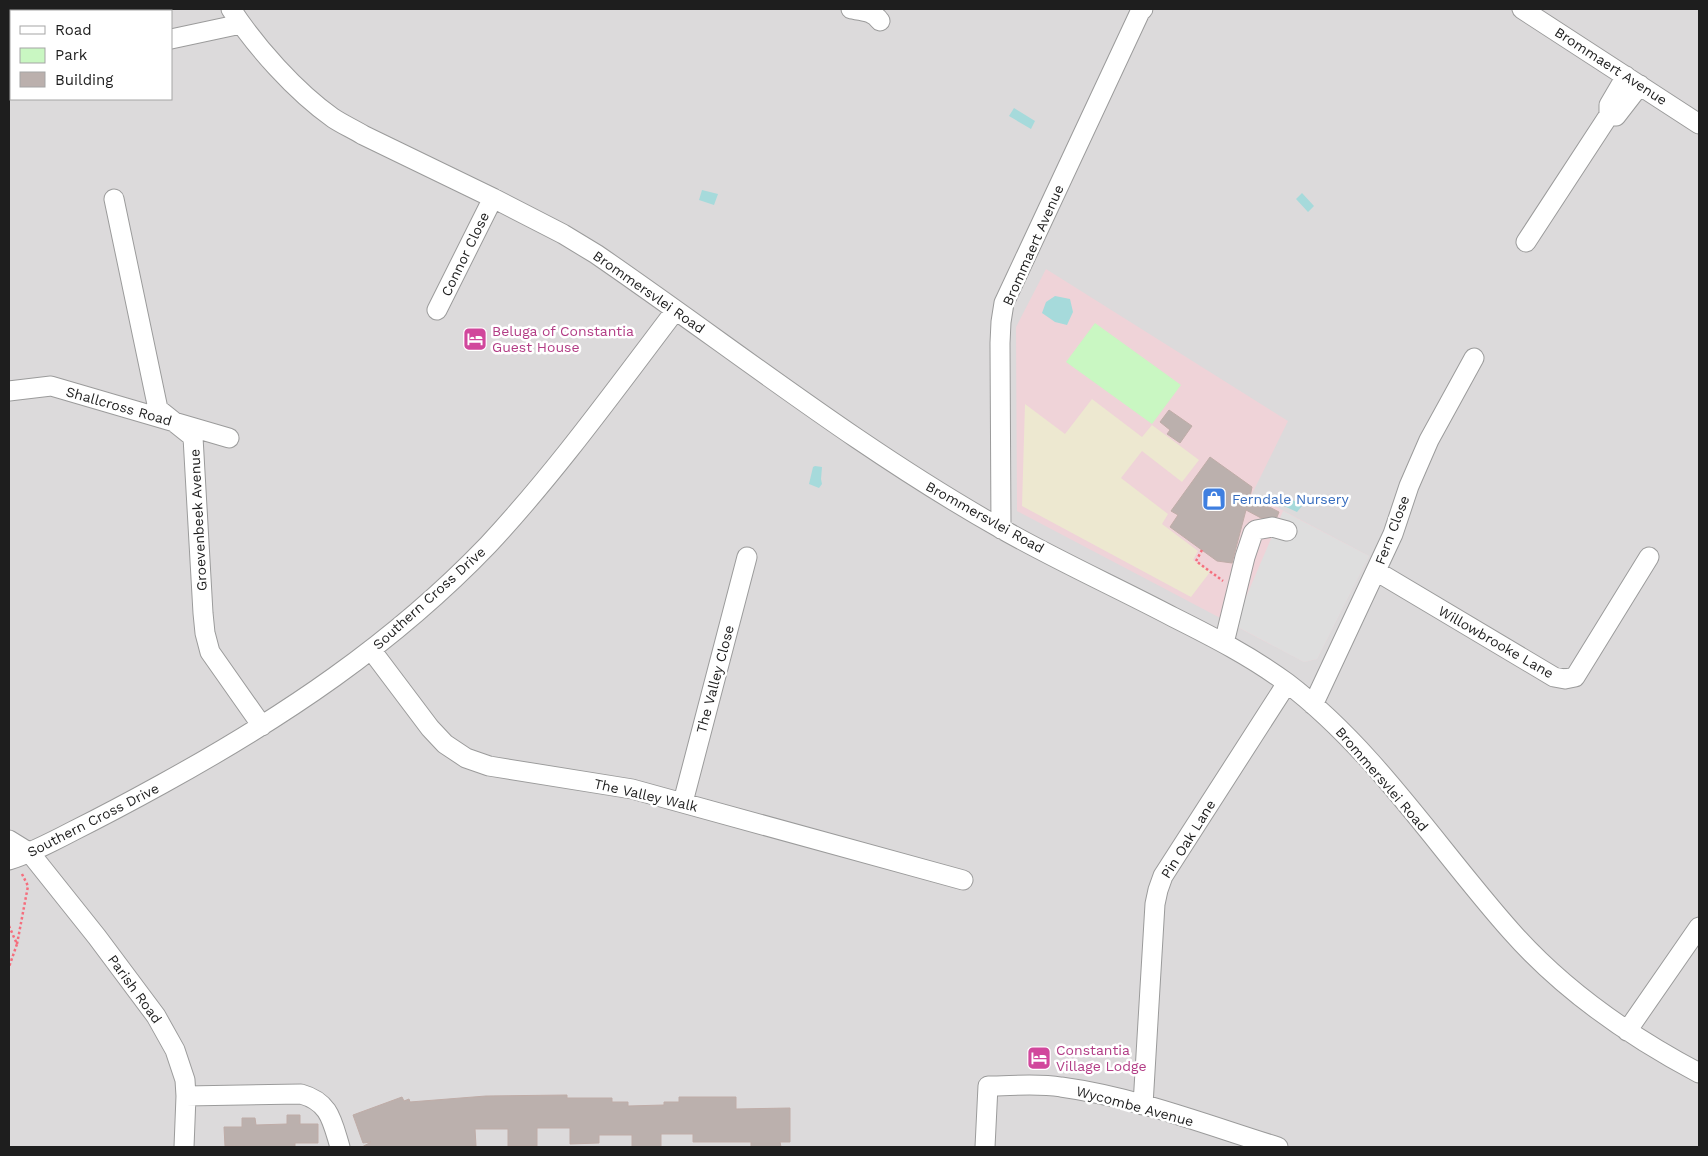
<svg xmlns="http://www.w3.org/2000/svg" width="1708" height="1156" font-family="'Work Sans',sans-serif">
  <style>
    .residential { fill: #dcdadb; fill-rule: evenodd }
    .commercial { fill: #efd3d8 }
    .farmland { fill: #ede8d0 }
    .park { fill: #c9f7c2 }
    .parking { fill: #dedede }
    .water { fill: #a6dadb }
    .building { fill: #bbb0ad; stroke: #bfaca7 }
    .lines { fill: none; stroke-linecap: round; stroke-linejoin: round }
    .minor-casing { stroke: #9b9b9b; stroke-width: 21 }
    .path { stroke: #f56e7d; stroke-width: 2.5; stroke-dasharray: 2.5 2.5; stroke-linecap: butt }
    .minor { stroke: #fff; stroke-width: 19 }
    .labels { text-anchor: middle; stroke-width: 5; stroke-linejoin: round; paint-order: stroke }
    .street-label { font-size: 14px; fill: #1e1e1e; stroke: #fff }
    .hotel-label { font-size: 14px; fill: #b23c85; stroke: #fff; text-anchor: start }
    .shop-label { font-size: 14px; fill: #366cbe; stroke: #fff; text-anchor: start }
  </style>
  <rect width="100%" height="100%" fill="#eee9e4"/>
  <!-- residential -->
  <path class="residential" d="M9,9H1699V1147H9ZM11,11H171V99H11Z"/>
  <!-- commercial -->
  <path class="commercial" d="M1046,269L1288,421L1252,494L1369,556L1317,659L1304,662L1017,511L1016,327Z"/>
  <!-- farmland -->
  <path class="farmland" d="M1092,399L1142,437L1152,425L1199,460L1182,482L1142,451L1121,478L1168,514L1162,524L1198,551L1193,560L1210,572L1191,597L1022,506L1025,404L1065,434Z"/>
  <!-- park -->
  <path class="park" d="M1095,323L1181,385L1152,424L1066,362Z"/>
  <!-- parking -->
  <path class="parking" d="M1283,511L1369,556L1317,659L1304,662L1234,625Z"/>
  <!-- water -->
  <path class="water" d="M1014,108L1035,121L1031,129L1009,116Z
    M702,190L718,194L714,205L699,200Z
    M1302,193L1314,206L1308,212L1296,199Z
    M1055,296L1070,299L1073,312L1067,325L1055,322L1042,313L1046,302Z
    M815,466L822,467L821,479L822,484L819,488L809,484L813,467Z
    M1288,497L1302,506L1297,512L1284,506Z"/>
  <!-- building -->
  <path class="building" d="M1169,410L1192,426L1180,443L1167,434L1170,430L1160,422Z
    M1210,457L1252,487L1250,497L1279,512L1277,517L1261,518L1246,510L1232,563L1217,561L1170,527L1178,515L1171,511Z
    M567,1095V1098H612V1102H628V1106L664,1105V1102H679V1097H736V1109L790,1108V1142H780L781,1147H751V1142H693V1134H661V1147H632V1135H599V1143L570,1144V1128H537V1146H508V1129H475L476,1146L454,1147H362L371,1142L363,1143L353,1115L402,1097L404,1101L409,1099L410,1102L486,1096Z
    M287,1115H300V1124H318V1143H295V1147L225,1146L224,1127H242V1118H255L256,1125L287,1124Z"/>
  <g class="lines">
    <!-- minor casing -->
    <g class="minor-casing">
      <path id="minor" d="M37,9V11
        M231,9C256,47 295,91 333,118C342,124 353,129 363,135L493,198L563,234L596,254C730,346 858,448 1000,528C1056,560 1116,587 1173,617C1213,637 1252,657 1287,683C1376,751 1438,849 1511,931C1564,991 1629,1036 1699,1073
        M851,9C863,11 873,11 880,21
        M1522,9L1699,124
        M171,39L241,24
        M9,73H11
        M1609,115L1616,116L1640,85
        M114,199L158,409L193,437L203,613L205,633L210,652L262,726
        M1526,242L1609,115V105L1626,76
        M437,310L493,198
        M9,391L51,386L229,438
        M1001,529L1000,343L1001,322L1004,303L1140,12L1143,9
        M1376,571L1554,677L1565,679L1575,677L1649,557
        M1224,643L1245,557L1253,533L1256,530L1272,527L1287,531
        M372,651L430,728L445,744L466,758L489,766L632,789L963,880
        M1313,705L1393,534L1409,486L1429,440L1474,358
        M683,802L747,557
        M9,840L30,853L97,937L156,1016L175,1050L185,1080L186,1096L184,1147
        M9,860C31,853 52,842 73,831C103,816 133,800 162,784C282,718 393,644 488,545C556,472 615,390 675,311
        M1627,1031L1699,927
        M186,1096L301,1094C330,1102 332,1121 340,1147
        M1143,1105L1155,904L1158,890L1163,876L1287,683
        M985,1147L988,1086C1012,1086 1037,1083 1061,1087C1135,1097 1207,1125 1278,1147"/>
    </g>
    <!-- path -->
    <path class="path" d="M1202,550L1196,561L1223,581
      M9,926L17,944L9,967
      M17,944L28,886L21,872"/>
    <!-- minor -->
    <use href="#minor" class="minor"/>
  </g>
  <!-- icons -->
  <defs>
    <g id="hotel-square" transform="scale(1.25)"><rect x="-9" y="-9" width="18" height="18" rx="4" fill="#d1479c" stroke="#fff"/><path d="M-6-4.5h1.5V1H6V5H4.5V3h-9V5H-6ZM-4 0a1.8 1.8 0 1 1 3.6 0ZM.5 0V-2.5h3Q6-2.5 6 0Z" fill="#fff"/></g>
    <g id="shop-square" transform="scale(1.25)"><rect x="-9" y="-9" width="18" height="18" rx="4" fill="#3f7fe0" stroke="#fff"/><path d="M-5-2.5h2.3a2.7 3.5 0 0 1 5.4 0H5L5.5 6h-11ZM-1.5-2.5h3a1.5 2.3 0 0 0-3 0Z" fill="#fff"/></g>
  </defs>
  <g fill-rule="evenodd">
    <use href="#hotel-square" x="475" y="339"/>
    <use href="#shop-square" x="1214" y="499"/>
    <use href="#hotel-square" x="1039" y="1058"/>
  </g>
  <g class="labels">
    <!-- street labels -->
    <g class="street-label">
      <text transform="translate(1611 66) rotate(33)" y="5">Brommaert Avenue</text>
      <text transform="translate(1033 245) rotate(-66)" y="5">Brommaert Avenue</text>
      <text transform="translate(465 254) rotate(-64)" y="5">Connor Close</text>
      <text transform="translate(649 292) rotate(35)" y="5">Brommersvlei Road</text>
      <text transform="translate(119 406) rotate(16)" y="5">Shallcross Road</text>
      <text transform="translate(985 517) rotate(29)" y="5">Brommersvlei Road</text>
      <text transform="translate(198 520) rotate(-93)" y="5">Groevenbeek Avenue</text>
      <text transform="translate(1392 530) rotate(-69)" y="5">Fern Close</text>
      <text transform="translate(429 598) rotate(-42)" y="5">Southern Cross Drive</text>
      <text transform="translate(1496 642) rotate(30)" y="5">Willowbrooke Lane</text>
      <text transform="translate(715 679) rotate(-75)" y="5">The Valley Close</text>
      <text transform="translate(1382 779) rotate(49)" y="5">Brommersvlei Road</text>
      <text transform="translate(646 795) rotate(13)" y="5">The Valley Walk</text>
      <text transform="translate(93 820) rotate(-27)" y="5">Southern Cross Drive</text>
      <text transform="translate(1188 839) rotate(-58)" y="5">Pin Oak Lane</text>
      <text transform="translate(135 989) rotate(54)" y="5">Parish Road</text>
      <text transform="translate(1135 1106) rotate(15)" y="5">Wycombe Avenue</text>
    </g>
    <!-- hotel labels -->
    <g class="hotel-label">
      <text x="492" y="336">Beluga of Constantia<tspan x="492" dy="16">Guest House</tspan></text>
      <text x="1056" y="1055">Constantia<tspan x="1056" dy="16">Village Lodge</tspan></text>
    </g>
    <!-- shop labels -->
    <g class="shop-label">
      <text x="1232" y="504">Ferndale Nursery</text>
    </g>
  </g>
  <!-- border -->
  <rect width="1708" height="1156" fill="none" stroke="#1e1e1e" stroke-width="20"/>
  <!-- legend -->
  <rect x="10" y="10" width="162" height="90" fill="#ffffff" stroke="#a5a5a5"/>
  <rect x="20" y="26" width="25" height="8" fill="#ffffff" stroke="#a5a5a5"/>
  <text x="55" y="35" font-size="15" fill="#1e1e1e">Road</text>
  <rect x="20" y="48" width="25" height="15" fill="#c9f7c2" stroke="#a5a5a5"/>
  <text x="55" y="60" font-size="15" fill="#1e1e1e">Park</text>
  <rect x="20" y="72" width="25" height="15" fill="#bbb0ad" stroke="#a5a5a5"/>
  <text x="55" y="85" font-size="15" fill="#1e1e1e">Building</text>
</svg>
